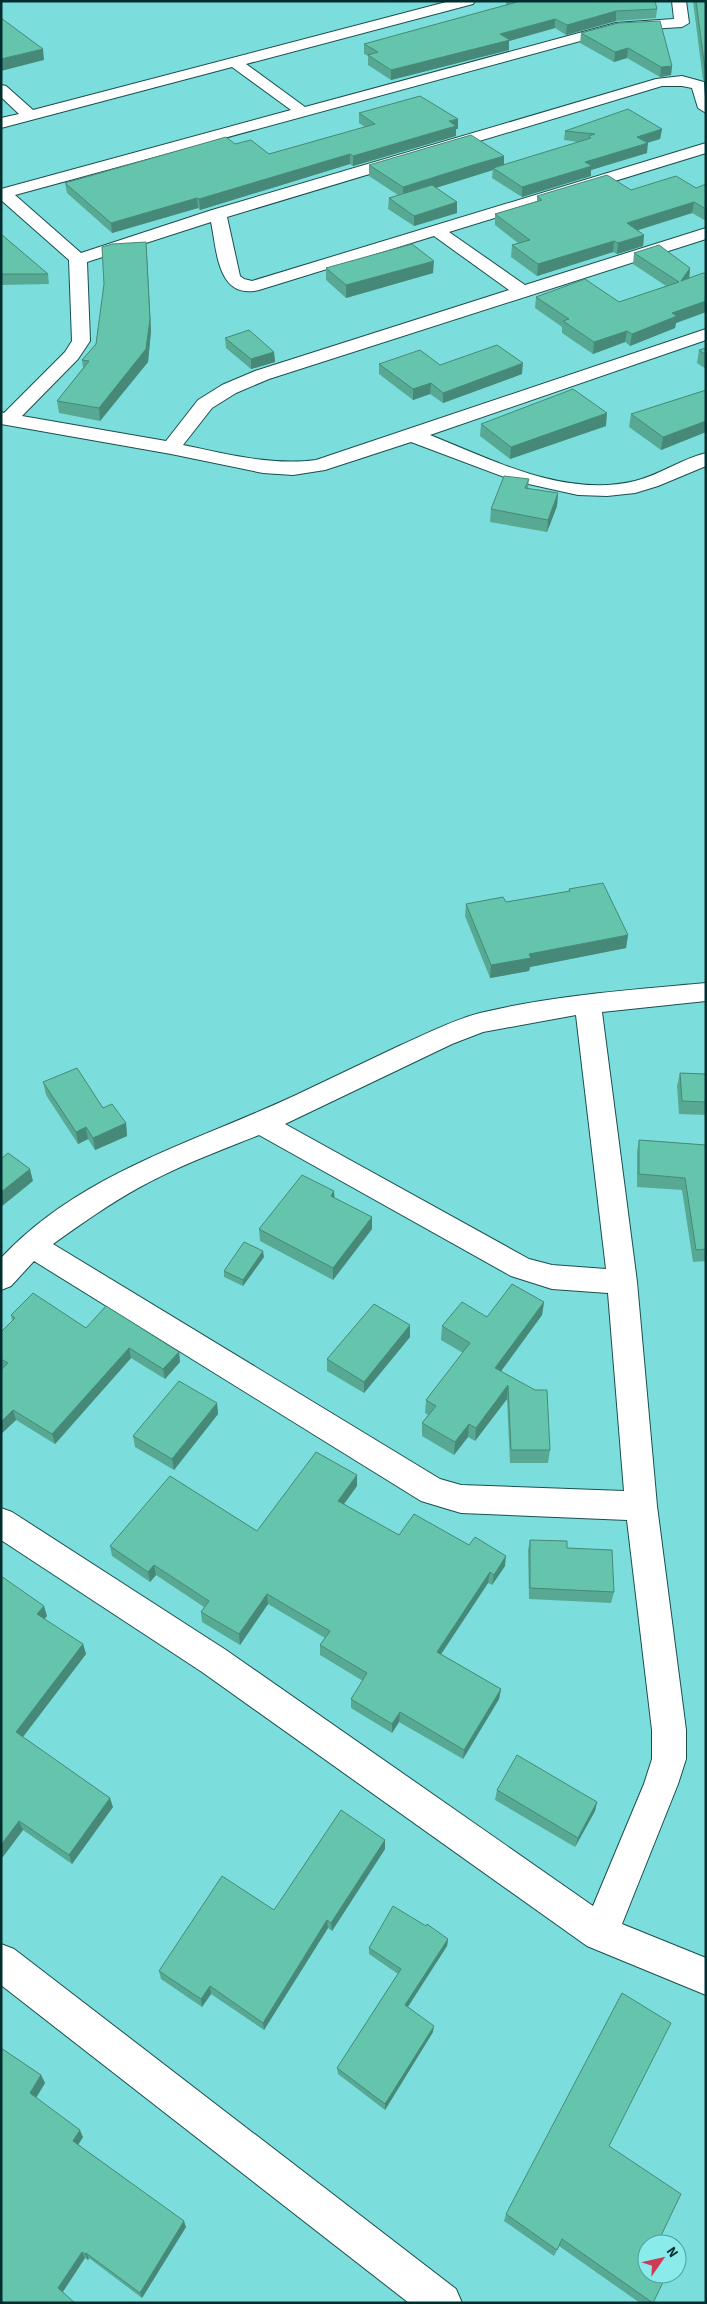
<svg xmlns="http://www.w3.org/2000/svg" width="707" height="2304" font-family="'Source Sans 3',sans-serif">
  <style>
    .lines { fill: none; stroke-linecap: round; stroke-linejoin: round }
    .minor-casing { stroke: #1a4f4f; stroke-width: 2 }
    .minor { fill: #fff; fill-rule: evenodd }
    .wall { fill: #57a994 }
    .shaded-wall { fill: #478978 }
    .building { fill: #65c4ac; stroke: #478978 }
  </style>
  <rect width="100%" height="100%" fill="#7cdedc"/>
  <g class="lines">
    <!-- minor casing -->
    <g class="minor-casing">
      <path id="minor" d="M450,1H475L473,4L246,64L305,107L616,23L674,19L672,1H686L689,23L682,27L617,31L15,195L81,253L212,210L656,79L682,76L704,82L706,113L698,108L692,88L682,86H662L227,217L240,276L244,279L252,281L706,143V153L449,232L525,285L706,228V239L269,379L236,393L212,408L183,445C228,454 271,466 316,460L706,329V340L430,435C493,460 565,498 635,481C660,475 681,459 706,453V466L658,486L635,493L607,496L578,495L515,481L411,442L325,470L293,475L263,473L171,454L1,424V412L4,413L65,352L72,341L69,260L1,200V189L291,110L232,67L1,128V118L19,114L1,97V85L6,86L33,110ZM211,222C217,250 217,300 259,290L434,236L509,290L255,371L222,385L198,400L166,441L22,416L78,359L90,341L87,262Z
        M706,983V1001L602,1012L637,1282L657,1506L686,1730V1759L678,1784L622,1924L706,1958V1995L587,1946L202,1672L1,1540V1508L12,1512L226,1650L593,1906L644,1784L652,1759V1730L627,1520L461,1513L421,1501L34,1261L11,1286L1,1290V1258C80,1173 195,1142 296,1095C331,1078 366,1062 401,1045C426,1034 453,1020 480,1013C554,995 630,990 706,983ZM576,1015L606,1269L552,1265L529,1259L285,1124L452,1044L483,1032ZM259,1135L511,1276L552,1289L608,1293L624,1491L461,1485L440,1479L53,1244C81,1224 109,1204 140,1187C178,1166 219,1151 259,1135Z
        M1,1944L14,1949L456,2289L462,2303H409L1,1985Z"/>
    </g>
    <!-- minor -->
    <use href="#minor" class="minor"/>
  </g>
  <!-- wall -->
  <path class="wall" d="M506,1H655L657,9L656,18L616,21L566,35L555,28L509,41V50L391,80L368,65V56L364,54V44L506,5Z
    M693,1H706V82L703,80Z
    M618,23L672,66L671,75L660,77L627,58L614,62L580,43L581,33Z
    M359,113L458,119V129H456V136L353,166L350,164L200,210L198,208L112,233L67,193L65,183L235,144L269,154L365,127L359,123Z
    M662,129L660,139L647,143V153L591,170V176L522,197L492,178L493,170L436,188L457,202V213L414,226L388,209L389,198L398,195L369,176V165L504,156V165L578,142L564,140L565,131Z
    M706,184V221L692,213L637,230L644,235L643,246L617,254L613,252L537,276L511,257L512,245L518,243L495,225V214L537,201V196L631,190L696,188Z
    M1,234L48,274L49,284L1,285Z
    M634,253L690,268L689,278L706,274V312L676,323L675,328L630,346L625,342L593,354L562,333V327L535,308L536,297L619,302L666,286L633,264Z
    M147,254L151,331L148,362L100,421L59,413L57,401L83,368L82,360L96,344Z
    M326,268L433,273L346,298L326,280Z
    M225,338L274,352L275,362L251,369L226,348Z
    M706,348V369L697,363L699,350Z
    M379,364L440,365L522,374L443,403L430,394L413,400L379,374Z
    M706,390V432L661,450L629,427L631,414Z
    M481,424L606,426L510,459L480,436Z
    M529,479L528,489L558,493L557,506L547,532L490,522L491,509Z
    M569,889L628,935L626,948L530,967L529,971L490,978L465,916L466,904L506,902L569,891Z
    M680,1073L706,1074V1115L679,1114L677,1086Z
    M43,1082L103,1108L126,1123L127,1136L95,1150L88,1139L78,1144L46,1095Z
    M639,1140L706,1145V1261L693,1262L682,1190L637,1187V1152Z
    M334,1191V1198L372,1217V1229L333,1280L260,1241L259,1229Z
    M264,1257L243,1286L224,1277V1271Z
    M544,1302L542,1315L501,1371L550,1450L548,1463H510L507,1399L475,1441L468,1437L454,1455L422,1436V1423L428,1415L425,1413L426,1400L463,1353L441,1340L442,1326L487,1317Z
    M11,1315L86,1328L179,1352L180,1362L165,1379L131,1358L55,1444L16,1420L1,1434V1370L3,1368L1,1367V1332L12,1321Z
    M410,1337L364,1393L327,1371V1359Z
    M217,1403L218,1414L174,1470L135,1447L133,1436Z
    M357,1475V1486L344,1504L399,1535L505,1566L492,1585L488,1583L441,1654L501,1689L499,1699L463,1759L399,1722L392,1733L351,1708V1699L363,1681L320,1655V1645L325,1638L268,1604L240,1645L202,1622L201,1612L204,1607L156,1575L150,1582L112,1556L110,1546L257,1531Z
    M530,1540L567,1548L614,1592L611,1603L529,1599L528,1550Z
    M1,1576L47,1616L44,1619L83,1644L86,1654L23,1737L113,1807L72,1864L23,1830L2,1858H1Z
    M497,1790L597,1802L595,1811L575,1847L495,1800Z
    M385,1840V1849L332,1931L328,1928L264,2030L211,1994L202,2007L161,1979L159,1971L274,1910Z
    M426,1926L448,1939L447,1946L408,2007L433,2032L385,2110L338,2074L337,2068L398,1974L369,1954V1948Z
    M1,2048L41,2075L45,2083L36,2098L83,2137L78,2145L186,2227L142,2298L89,2258L88,2260L85,2258L63,2292L1,2303Z
    M609,2146L647,2244L653,2303H640L559,2246L554,2256L504,2221L506,2214Z"/>
  <!-- shaded-wall -->
  <path class="shaded-wall" d="M616,11V21L566,35L567,25Z
    M555,19V28L509,41V50L391,80V70L500,34Z
    M628,48L627,58L614,62L615,52Z
    M43,49L44,60L1,71V59Z
    M672,66L671,75L660,77L661,67Z
    M458,119V129H456V136L353,166V156Z
    M662,129L660,139L636,146L637,137Z
    M648,143L647,153L591,170V176L522,197V187L585,162Z
    M350,154V164L200,210L199,199Z
    M504,156V167L493,168V170L403,198V187L473,165Z
    M197,198L198,208L112,233L111,223Z
    M457,202V213L414,226V216Z
    M694,202L692,213L626,234L627,223Z
    M644,235L643,246L617,254L618,243Z
    M614,241L613,252L537,276L538,264Z
    M146,242L151,331L148,362L100,421L99,408Z
    M434,261L433,273L346,298V285Z
    M690,268L689,280L681,281Z
    M706,301V312L676,323L675,328L630,346L632,334L672,313Z
    M627,331L625,342L593,354L594,342Z
    M274,352L275,362L251,369V359Z
    M523,363L522,374L443,403V393Z
    M431,383L430,394L413,400V389Z
    M607,413L606,426L510,459L511,447Z
    M706,421V432L661,450L663,437Z
    M558,493L557,506L547,532L548,520Z
    M628,935L626,948L530,967L529,971L490,978L491,965L529,954Z
    M126,1123L127,1136L95,1150L93,1138Z
    M86,1127L88,1139L78,1144L76,1132Z
    M30,1169L33,1181L1,1207V1192Z
    M334,1191L335,1203L331,1196Z
    M372,1217V1229L333,1280V1268Z
    M263,1251L264,1257L243,1286V1280Z
    M544,1302L542,1315L494,1381L495,1368Z
    M410,1325V1337L364,1393V1382Z
    M129,1348L131,1358L55,1444L52,1434Z
    M179,1352L180,1362L165,1379L163,1369Z
    M508,1385L507,1399L475,1441L476,1428Z
    M217,1403L218,1414L174,1470L172,1459Z
    M13,1410L16,1420L1,1434V1422Z
    M469,1424L468,1437L454,1455L455,1442Z
    M357,1475V1486L338,1512V1501Z
    M506,1556L505,1566L492,1585L494,1575Z
    M154,1565L156,1575L150,1582L148,1572Z
    M490,1572L488,1583L436,1662L437,1652Z
    M267,1594L268,1604L240,1645L239,1634Z
    M44,1606L47,1616L40,1625L37,1614Z
    M83,1644L86,1654L19,1742L16,1732Z
    M501,1689L499,1699L463,1759L464,1750Z
    M400,1712L399,1722L392,1733V1724Z
    M110,1798L113,1807L72,1864L69,1855Z
    M597,1802L595,1811L575,1847L578,1838Z
    M19,1821L23,1830L2,1858L1,1845Z
    M385,1840V1849L332,1931L331,1923Z
    M327,1920L328,1928L264,2030L263,2023Z
    M448,1939L447,1946L405,2011V2005Z
    M210,1986L211,1994L202,2007L201,1999Z
    M434,2026L433,2032L385,2110V2104Z
    M41,2075L45,2083L34,2101L30,2093Z
    M80,2130L83,2137L76,2148L73,2141Z
    M184,2221L186,2227L142,2298L140,2293Z
    M82,2252L85,2258L62,2293L58,2288Z
    M86,2253L89,2258L88,2260L85,2254Z"/>
  <!-- building -->
  <path class="building" d="M516,1H655L657,9L616,11L567,25L555,19L500,34L510,40L391,70L368,55L378,52L364,44L517,2Z
    M696,1H706V70L705,69Z
    M1,18L43,49L1,59Z
    M660,21L672,66L661,67L628,48L615,52L581,33L618,23Z
    M420,96L458,119L449,121L456,126L353,156L350,154L199,199L197,198L111,223L65,183L226,137L235,144L251,140L269,154L375,124L359,113Z
    M628,109L662,129L637,137L648,143L585,162L592,166L522,187L493,168L591,138L589,136L595,134L565,131Z
    M471,135L504,156L473,165L403,187L369,165Z
    M607,175L631,190L676,176L696,188L706,184V209L694,202L627,223L644,235L618,243L614,241L538,264L512,245L530,240L495,214L542,200L537,196Z
    M432,185L457,202L414,216L389,198Z
    M1,234L48,274H1Z
    M146,242L150,319L146,349L99,408L57,401L89,361L82,360L96,344L104,284L102,247L112,244Z
    M412,244L434,261L346,285L326,268Z
    M659,245L690,268L681,281L703,273L706,274V301L672,313L677,316L632,334L627,331L594,342L563,321L569,319L536,297L585,279L619,302L679,282L634,253Z
    M249,330L274,352L251,359L225,338Z
    M497,345L523,363L443,393L431,383L413,389L379,364L420,350L440,365Z
    M706,348V355L699,350Z
    M573,389L607,413L511,447L481,424Z
    M706,390V421L663,437L631,414Z
    M504,476L529,479L525,488L558,493L548,520L491,509Z
    M603,883L628,935L529,954L531,958L491,965L466,904L503,897L506,902L570,891L569,889Z
    M77,1068L103,1108L112,1104L126,1123L93,1138L86,1127L76,1132L43,1082Z
    M680,1073L706,1074V1102L682,1101Z
    M639,1140L706,1145V1249L696,1250L685,1178L639,1174Z
    M8,1153L30,1169L1,1192V1159Z
    M302,1175L334,1191L331,1196L372,1217L333,1268L259,1229Z
    M244,1242L263,1251L243,1280L224,1271Z
    M512,1284L544,1302L495,1368L535,1390H547L550,1450H511L508,1385L476,1428L469,1424L455,1442L422,1423L436,1406L426,1400L470,1343L442,1326L462,1302L487,1317Z
    M33,1293L86,1328L106,1306L179,1352L163,1369L129,1348L52,1434L13,1410L1,1422V1370L8,1363L1,1359V1332L15,1318L11,1315Z
    M374,1304L410,1325L364,1382L327,1359Z
    M179,1381L217,1403L172,1459L133,1436Z
    M316,1452L357,1475L338,1501L399,1535L414,1514L469,1545L475,1537L506,1556L494,1575L490,1572L437,1652L501,1689L464,1750L400,1712L392,1724L351,1699L367,1673L320,1645L330,1631L267,1594L239,1634L201,1612L209,1601L154,1565L148,1572L110,1546L170,1476L257,1531Z
    M530,1540L567,1541V1548L612,1550L614,1592L530,1588Z
    M1,1576L44,1606L37,1614L83,1644L16,1732L110,1798L69,1855L19,1821L1,1845Z
    M517,1755L597,1802L578,1838L497,1790Z
    M341,1810L385,1840L331,1923L327,1920L263,2023L210,1986L201,1999L159,1971L222,1876L274,1910Z
    M393,1906L426,1926L427,1924L448,1939L405,2005L434,2026L385,2104L337,2068L401,1969L369,1948Z
    M622,1993L671,2023L609,2146L681,2194L657,2244H647V2274H667L653,2303L562,2239L557,2250L506,2214Z
    M1,2048L41,2075L30,2093L80,2130L73,2141L184,2221L140,2293L86,2253L85,2254L82,2252L58,2288L75,2303H1Z"/>
  <!-- border -->
  <rect width="707" height="2304" fill="none" stroke="#002e2e" stroke-width="5"/>
  <!-- north arrow -->
  <g transform="translate(662 2259) rotate(56)"><circle r="24" fill="#89ebea" stroke="#529f9f"/>
  <path d="M0-4L9 19L0 12L-9 19Z" fill="#cc3c56"/>
  <text y="-8" font-size="14" font-weight="bold" text-anchor="middle" fill="#002e2e">N</text>
  </g>
</svg>
